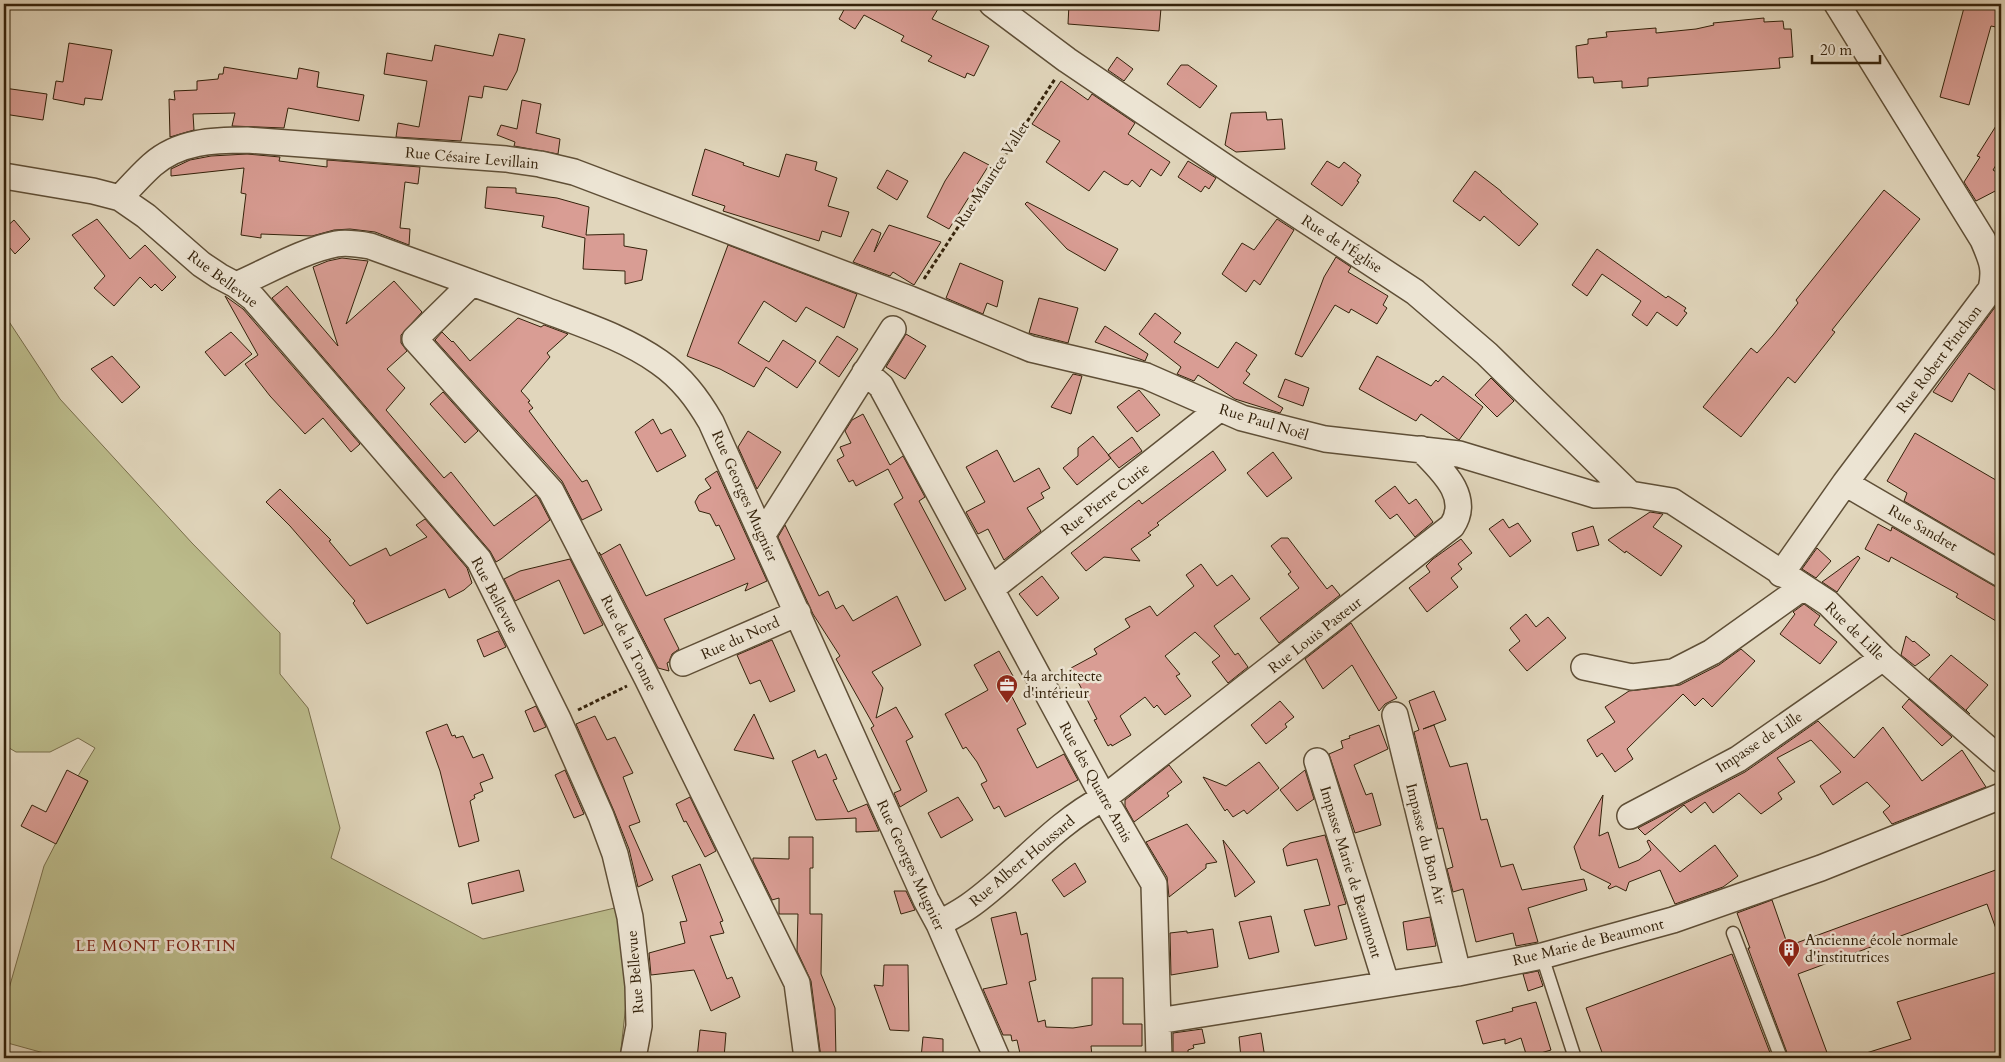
<svg xmlns="http://www.w3.org/2000/svg" width="2005" height="1062" font-family="Cardo,serif">
  <style>
    .green { fill: #bbbb8b; stroke: #786e4b }
    .building { fill: #d99d94; stroke: #34220b }
    .lines { fill: none; stroke-linecap: round; stroke-linejoin: round }
    .lane-casing { stroke: #5f4f37; stroke-width: 15 }
    .street-casing { stroke: #5f4f37; stroke-width: 28 }
    .path { stroke: #34220b; stroke-width: 3; stroke-dasharray: 4 2.5; stroke-linecap: butt }
    .lane { stroke: #ece4d3; stroke-width: 12 }
    .street { stroke: #ece4d3; stroke-width: 25 }
    .labels { text-anchor: middle; stroke-width: 5; stroke-linejoin: round; paint-order: stroke }
    .street-label { font-size: 15px; fill: #34220b; stroke: #ece4d3 }
    .poi-label { font-size: 15px; fill: #34220b; stroke: #ece4d3; text-anchor: start }
    .neighbourhood-label { font-size: 16px; letter-spacing: 1px; fill: #7a1f14; stroke: #ece4d3 }
  </style>
  <rect width="100%" height="100%" fill="#e1d6bc"/>
  <filter id="stains"><feTurbulence type="fractalNoise" baseFrequency=".004" numOctaves="4"/><feColorMatrix values="0 0 0 0 .2 0 0 0 0 .09 0 0 0 0 .02 0 0 0 .5 -.17"/></filter>
  <radialGradient id="worn" r=".72"><stop offset=".6" stop-color="#630" stop-opacity="0"/><stop offset="1" stop-color="#630" stop-opacity=".3"/></radialGradient>
  <!-- green -->
  <path class="green" d="M4,314L60,399L192,543L280,633V674L308,708L340,828L331,858L483,939L619,907L628,986L620,1058H62L4,1042V1006L44,866L88,781L78,776L95,748L78,738L50,752H16L4,745Z"/>
  <!-- building -->
  <path class="building" d="M841,4H941L932,19L989,46L974,76L967,73L965,78L928,61L932,56L901,41L904,36L864,15L855,29L839,19L846,6Z
    M1069,4H1109V5L1161,8L1159,31L1068,24Z
    M1965,4H2001V28L1991,26L1969,105L1940,97Z
    M1764,18V22L1783,21L1784,29H1791L1793,57L1779,58L1780,68L1648,78V86L1622,88V81L1594,83L1593,77L1578,78L1576,46L1588,44V39L1607,37L1606,32L1656,28V33L1696,29L1714,25L1713,23Z
    M499,34L525,39L517,71L507,90L484,86L482,98L469,96L461,141L396,137L398,123L419,127L427,81L384,74L387,53L432,61L435,45L493,56Z
    M69,43L112,50L102,100L85,98L84,105L53,99L56,81L63,82Z
    M1117,57L1133,69L1124,81L1108,70Z
    M1181,65H1188L1217,86L1200,108L1167,84Z
    M224,67L297,79L299,68L319,72L317,87L364,95L359,121L288,108L284,128L232,126L235,113L193,114L194,130L170,137L169,99L175,100L174,91L197,90V81L218,79L219,74H223Z
    M1061,81L1088,100L1092,94L1135,123L1128,134L1170,162L1161,176L1151,169L1140,187L1132,180L1128,185L1124,184L1104,171L1089,191L1046,162L1060,141L1032,124Z
    M4,88L47,94L43,120L4,114Z
    M522,100L541,104L536,133L560,139L558,154L514,146L515,142L497,135L501,125L517,129Z
    M1266,112L1267,120L1282,119L1285,149L1236,152L1225,145L1231,113Z
    M2001,118V157L1993,170L2001,175V188L1976,201L1964,182L1980,157L1977,156Z
    M705,149L744,163L743,165L779,177L786,154L817,162L815,170L837,178L828,206L849,212L841,237L822,231L819,241L723,211L725,206L692,195Z
    M964,152L989,165L949,229L927,217L945,181Z
    M247,154L280,157L279,161L327,167V160L420,167L418,184L405,182L400,228L410,229L409,245L375,232L350,229L334,230L312,236L261,234V238L241,235L246,194L241,193L244,168L171,176V169L190,160L211,156Z
    M1188,161L1216,178L1209,189L1205,186L1201,192L1178,177Z
    M1327,161L1339,168L1344,162L1361,175L1357,181L1359,182L1342,206L1311,184Z
    M887,170L908,181L897,200L877,188Z
    M1475,171L1501,191V192L1538,224L1519,246L1484,216L1480,221L1453,201Z
    M487,187L516,188V193L557,198L589,207L586,235L624,234V246L647,250L642,280L625,284V271L583,269L585,238L542,227L544,216L485,208Z
    M1884,190L1920,219L1832,330L1835,332L1795,383L1788,377L1741,437L1703,407L1751,348L1757,353L1773,335L1798,303L1796,300Z
    M1027,202L1118,249L1105,271L1067,249L1025,204Z
    M97,219L130,259L145,245L176,277L162,291L155,284L151,288L140,277L114,306L94,288L105,276L72,235Z
    M1277,219L1294,230L1260,285L1254,280L1246,292L1222,274L1242,243L1254,250Z
    M14,220L30,239L15,254L4,241V229Z
    M889,225L941,242L914,285L893,272L890,276L853,262L872,229L881,233L874,252Z
    M728,245L857,294L844,328L806,307L796,322L764,301L738,343L769,362L783,340L816,361L797,388L766,367L754,387L720,369L687,356Z
    M1597,249L1666,298L1668,296L1686,308L1684,311L1687,313L1677,326L1657,312L1647,326L1632,315L1641,301L1602,274L1587,296L1572,285Z
    M1336,257L1351,267L1348,272L1388,296L1383,305L1387,308L1377,324L1351,309L1349,313L1335,305L1302,357L1295,354L1324,277Z
    M342,258L368,261L346,324L394,281L422,312L401,335V343L407,351L387,369L405,388L386,410L444,478L451,472L494,526L536,495L539,499L550,520L501,559L496,562L490,551L272,298L287,286L338,346L313,267L328,261Z
    M960,263L1003,281L997,307L987,303L983,314L946,298Z
    M225,296L243,309L360,444L351,452L323,418L305,434L270,396L245,364L258,355Z
    M1039,298L1078,308L1068,343L1029,333Z
    M2001,299V394L1969,373L1952,402L1933,392Z
    M1155,313L1181,333L1174,342L1218,368L1236,342L1257,355L1246,371L1250,374L1243,383L1283,408L1280,413L1235,399L1198,375L1194,381L1177,374L1181,367L1139,334Z
    M518,318L541,327L544,325L568,334L547,353L550,357L521,391L530,401L528,402L533,408L529,411L582,482L587,480L602,510L582,520L562,481L435,340L442,332L452,342L453,341L470,361Z
    M1105,326L1148,354L1145,361L1095,342Z
    M231,332L252,354L225,376L205,352Z
    M906,334L926,346L905,379L886,367Z
    M837,336L858,349L839,377L819,363Z
    M112,356L140,387L122,403L91,369Z
    M1377,356L1431,386L1436,380L1438,382L1443,376L1483,407L1459,440L1421,414L1416,421L1359,389Z
    M1073,374L1082,376L1071,414L1051,407Z
    M1491,378L1514,401L1497,417L1475,395Z
    M1285,379L1309,388L1303,406L1278,397Z
    M1139,390L1160,415L1137,432L1117,407Z
    M443,392L478,431L465,443L430,404Z
    M863,414L890,465L903,456L925,497L919,501L966,589L945,601L894,504L903,498L888,469L856,486L853,480L849,482L837,460L844,456L840,447L851,443L845,431L852,420Z
    M653,419L661,434L671,429L686,456L657,472L635,432Z
    M748,431L781,452L757,489L738,447Z
    M1915,433L2001,483V558L1904,501L1907,493L1887,481Z
    M1093,436L1111,458L1077,485L1063,468L1078,456V448Z
    M1132,437L1142,451L1119,468L1108,455Z
    M997,450L1014,482L1039,468L1050,488L1041,493L1044,498L1027,508L1041,531L1004,560L988,529L978,534L966,512L985,502L966,467Z
    M1213,451L1226,470L1157,523L1159,525L1148,533L1151,535L1131,549L1140,561L1104,557L1086,571L1071,553L1139,500L1142,504Z
    M1273,452L1292,478L1267,497L1247,473Z
    M717,471L767,581L745,591L748,583L664,619L679,649L672,654L669,662L667,663L669,671L658,668L599,552L601,555L620,544L646,596L735,559L719,525L716,526L710,514L699,511L695,502L699,495L711,488L705,479Z
    M1395,486L1409,504L1416,499L1433,522L1415,537L1397,514L1390,519L1375,501Z
    M280,489L331,540L329,541L350,566L386,548L390,556L427,537L416,525L425,519L467,568L472,583L464,590L449,598L445,589L367,624L353,603L355,601L290,526L266,502Z
    M1650,512L1663,514L1653,527L1682,546L1661,576L1626,551L1625,553L1608,540Z
    M1503,519L1509,528L1518,523L1531,541L1510,557L1489,529Z
    M1878,524L1891,531L1892,527L1994,586L2001,588V624L1956,597L1958,594L1891,557L1889,562L1865,549Z
    M785,525L819,596L828,591L836,609L843,605L853,621L897,596L921,645L872,672L883,688L876,718L896,707L913,737L906,741L927,791L900,807L894,793L901,790L871,728L874,726L836,659L840,656L813,614L778,537Z
    M1593,526L1599,545L1577,551L1572,533Z
    M1281,538H1288L1327,589L1332,585L1340,595L1279,643L1260,618L1299,588L1288,574L1291,572L1271,546Z
    M1461,539L1472,553L1458,564L1462,569L1451,578L1458,587L1427,612L1409,588L1430,572L1426,566L1433,559Z
    M1817,548L1831,561L1816,578L1802,569Z
    M1858,556L1860,558L1837,592L1822,582Z
    M570,559L603,625L584,634L559,580L515,601L504,579L520,571Z
    M1201,564L1217,586L1232,575L1250,599L1214,626L1235,655L1238,653L1248,667L1228,683L1212,662L1220,656L1195,632L1165,656L1180,674L1176,676L1191,696L1165,715L1157,705L1154,708L1145,697L1120,716L1131,735L1112,746L1111,744L1108,746L1094,720L1097,719L1071,668L1097,654L1094,649L1130,627L1125,619L1150,606L1157,616L1194,586L1186,575Z
    M1042,576L1059,598L1037,616L1019,594Z
    M1804,604L1820,616L1814,625L1837,642L1820,664L1780,634L1795,614L1793,612Z
    M1526,614L1536,627L1548,617L1566,638L1527,671L1509,650L1520,641L1510,628Z
    M1351,623L1397,698L1385,704L1379,711L1352,665L1323,689L1305,659Z
    M498,631L506,647L484,657L477,640Z
    M1906,636L1913,642L1914,641L1930,655L1915,666L1901,655Z
    M772,640L795,691L770,702L760,680L750,684L737,655Z
    M1741,649L1755,661L1712,707L1703,698L1695,706L1683,694L1627,749L1633,759L1615,772L1602,753L1597,757L1587,740L1615,722L1605,707L1629,691L1680,685L1719,665Z
    M999,651L1013,676L1004,681L1026,724L1017,729L1037,768L1064,754L1078,780L1005,817L999,806L994,809L981,784L987,781L977,762L966,747L963,749L945,714L988,690L974,665Z
    M1951,655L1988,685L1966,710L1970,714L1929,679Z
    M1434,691L1446,720L1423,729L1434,725L1450,767L1467,763L1481,820L1487,819L1501,867L1513,864L1522,890L1584,879L1587,890L1528,908L1538,942L1516,946L1513,933L1476,942L1463,889L1453,892L1447,869L1453,867L1443,828L1438,829L1414,732L1419,730L1409,701Z
    M1909,699L1952,737L1942,746L1902,707Z
    M1280,701L1294,717L1285,724L1287,727L1266,744L1251,725Z
    M536,706L546,727L534,732L525,711Z
    M754,714L774,759L734,750Z
    M595,716L607,740L615,737L633,773L623,777L640,822L629,826L653,880L638,887L629,849L614,811L576,724Z
    M1818,721L1854,758L1883,727L1922,781L1962,750L1986,787L1892,824L1883,812L1890,806L1867,782L1833,805L1820,786L1841,772L1811,740L1777,758L1795,782L1778,793L1782,799L1761,814L1739,793L1713,813L1705,802L1691,813L1684,805L1645,835L1638,828L1745,772Z
    M447,724L452,736L455,735L456,738L463,736L473,758L483,754L493,778L480,783L483,791L474,795L475,798L470,801L479,841L459,847L440,771L426,732Z
    M1379,725L1388,749L1354,765L1366,795L1372,793L1381,825L1355,833L1329,754L1343,748L1341,741L1350,738L1349,736Z
    M815,750L818,758L826,754L837,779L833,780L848,812L867,804L879,831L856,832V818L816,820L792,761Z
    M1259,762L1279,788L1247,814L1244,810L1233,817L1227,809L1225,811L1203,777L1226,786Z
    M1169,765L1182,782L1167,793L1169,796L1134,822L1125,806V800Z
    M67,770L88,781L56,844L21,826L32,805L46,812Z
    M565,770L584,814L574,818L555,775Z
    M1305,770L1314,799L1297,811L1280,790Z
    M1603,795L1599,836L1608,832L1619,868L1639,860L1651,850L1647,841L1649,840L1680,872L1715,845L1738,876L1723,887L1675,904L1660,870L1629,882L1626,891L1616,886L1609,889L1608,887L1611,884L1581,869L1574,847Z
    M690,797L716,851L705,857L686,821L684,822L676,804Z
    M958,797L973,820L941,838L928,813Z
    M1187,824L1217,862L1206,864V868L1169,897L1167,877L1146,842Z
    M1325,835L1346,904L1338,906L1347,939L1315,946L1304,910L1330,905L1317,859L1287,866L1283,849L1290,843Z
    M789,837H813V868H810V914H822L821,974L835,1008L836,1058H821L811,981L797,951L798,914H779V898L772,900L753,861V858L789,859Z
    M1223,840L1255,882L1235,897Z
    M1075,863L1086,882L1064,897L1052,880Z
    M700,864L723,921L720,922L724,933L710,936L727,979L732,977L740,997L711,1011L694,970L651,975L649,953L685,943L680,922L687,921L672,876Z
    M2001,868V937H1999L1987,904L1798,974L1829,1058H1789L1748,948H1750L1737,913L1772,900L1788,946Z
    M519,870L524,891L472,904L468,883Z
    M894,891H906L915,910L901,914Z
    M1016,912L1021,935L1027,933L1036,980L1029,982L1038,1022L1045,1020L1046,1027L1073,1028L1092,1025V978H1123V1024H1142V1046H1091L1092,1056L1021,1058L1017,1040L1012,1041L1011,1035H1003L983,989L1007,984L991,918Z
    M1271,916L1279,952L1249,959L1239,922Z
    M1430,917L1436,946L1407,950L1403,922Z
    M1213,929L1218,967L1171,975L1170,933L1187,931V933Z
    M1732,954L1772,1058H1604L1586,1008Z
    M884,965H908L909,1031L890,1030L874,985L883,986Z
    M1538,971L1543,986L1528,991L1523,974Z
    M2001,971V1058H1864L1863,1054L1911,1039L1897,1002Z
    M1536,1002L1551,1050L1527,1057L1521,1038L1505,1044V1039L1483,1044L1476,1021L1513,1011L1512,1008Z
    M1202,1029L1205,1043L1193,1045L1194,1048L1188,1050V1058H1173V1033Z
    M700,1030L726,1033L724,1058H697Z
    M1261,1033L1265,1058H1241L1239,1037Z
    M923,1037L943,1039V1058H921Z"/>
  <g class="lines">
    <!-- lane casing -->
    <g class="lane-casing">
      <path id="lane" d="M1733,933L1781,1058
        M1542,956L1575,1058"/>
    </g>
    <!-- street casing -->
    <g class="street-casing">
      <path id="street" d="M992,4L1067,60L1237,175L1415,292L1487,354L1630,494L1672,501L1828,603L1883,658L2001,760
        M4,176L93,191L120,198L146,216L201,264L219,276L236,285L253,298L479,560L558,719L601,816L615,854L630,917L638,986L639,1026L633,1058
        M120,198C130,187 141,175 152,165C179,141 214,140 247,140L506,159L540,164L574,172L910,299L1031,349L1146,376L1242,418L1325,439L1459,454L1595,495L1630,494
        M472,283L415,339L551,491L647,678L797,983L807,1058
        M236,285C266,272 304,250 336,244C347,242 359,244 370,246C428,267 487,288 545,310C584,325 625,338 659,362C682,378 697,398 711,422L926,900L939,924L997,1058
        M865,372L881,386L1104,798L1154,884L1159,1058
        M1845,483L2001,574
        M763,534L893,329
        M1781,574L1845,483L1991,289C1996,268 1991,259 1983,240L1837,4
        M991,589L1219,409
        M683,663L798,613
        M1584,667L1632,677L1673,672L1712,652L1803,587
        M1395,715L1458,973
        M1317,761L1386,983
        M1630,816L1738,759L1883,658
        M939,924C949,918 959,913 969,906C1016,873 1052,825 1104,798L1452,526C1472,496 1440,469 1421,449
        M1158,1021L1458,973L1542,956L1673,920L1821,868L2001,796"/>
    </g>
    <!-- path -->
    <path class="path" d="M924,279L1055,79
      M578,710L627,686"/>
    <!-- lane -->
    <use href="#lane" class="lane"/>
    <!-- street -->
    <use href="#street" class="street"/>
  </g>
  <!-- icons -->
  <defs>
    <g id="office-pin" transform="scale(1.125)"><path d="M0 17L-7.5 6A9.5 9.5 0 1 1 7.5 6Z" fill="#8f2418" stroke="#ece4d3"/><path d="M-6-3h4V-5.5h4V-3h4V5H-6ZM-1-4.5V-3h2v-1.5ZM-6 0V1H6V0Z" fill="#fff"/></g>
    <g id="building-pin" transform="scale(1.125)"><path d="M0 17L-7.5 6A9.5 9.5 0 1 1 7.5 6Z" fill="#8f2418" stroke="#ece4d3"/><path d="M-4-6H4V6H1V3H-1V6H-4ZM-2.5-4.3h1.7v1.8h-1.7ZM.8-4.3h1.7v1.8H.8ZM-2.5-1h1.7V.8h-1.7ZM.8-1h1.7V.8H.8Z" fill="#fff"/></g>
  </defs>
  <g fill-rule="evenodd">
    <use href="#office-pin" x="1007" y="685"/>
    <use href="#building-pin" x="1789" y="949"/>
  </g>
  <g class="labels">
    <!-- street labels -->
    <g class="street-label">
      <text transform="translate(472 158) rotate(5)" y="5">Rue Césaire Levillain</text>
      <text transform="translate(992 174) rotate(-57)" y="5">Rue Maurice Vallet</text>
      <text transform="translate(1342 244) rotate(33)" y="5">Rue de l'Église</text>
      <text transform="translate(223 279) rotate(37)" y="5">Rue Bellevue</text>
      <text transform="translate(1939 359) rotate(-53)" y="5">Rue Robert Pinchon</text>
      <text transform="translate(1264 422) rotate(17)" y="5">Rue Paul Noël</text>
      <text transform="translate(745 496) rotate(66)" y="5">Rue Georges Mugnier</text>
      <text transform="translate(1105 499) rotate(-38)" y="5">Rue Pierre Curie</text>
      <text transform="translate(1923 528) rotate(30)" y="5">Rue Sandret</text>
      <text transform="translate(495 595) rotate(62)" y="5">Rue Bellevue</text>
      <text transform="translate(1855 631) rotate(44)" y="5">Rue de Lille</text>
      <text transform="translate(1315 635) rotate(-38)" y="5">Rue Louis Pasteur</text>
      <text transform="translate(740 638) rotate(-24)" y="5">Rue du Nord</text>
      <text transform="translate(629 643) rotate(63)" y="5">Rue de la Tonne</text>
      <text transform="translate(1759 742) rotate(-33)" y="5">Impasse de Lille</text>
      <text transform="translate(1096 782) rotate(61)" y="5">Rue des Quatre Amis</text>
      <text transform="translate(1426 844) rotate(76)" y="5">Impasse du Bon Air</text>
      <text transform="translate(1022 861) rotate(-40)" y="5">Rue Albert Houssard</text>
      <text transform="translate(911 865) rotate(65)" y="5">Rue Georges Mugnier</text>
      <text transform="translate(1351 872) rotate(73)" y="5">Impasse Marie de Beaumont</text>
      <text transform="translate(1588 942) rotate(-14)" y="5">Rue Marie de Beaumont</text>
      <text transform="translate(635 972) rotate(-95)" y="5">Rue Bellevue</text>
    </g>
    <!-- poi labels -->
    <g class="poi-label">
      <text x="1023" y="681">4a architecte<tspan x="1023" dy="17">d'intérieur</tspan></text>
      <text x="1805" y="945">Ancienne école normale<tspan x="1805" dy="17">d'institutrices</tspan></text>
    </g>
    <!-- neighbourhood labels -->
    <g class="neighbourhood-label">
      <text x="156" y="951">LE MONT FORTIN</text>
    </g>
  </g>
  <!-- margin -->
  <rect width="2005" height="1062" fill="none" stroke="#e1d6bc" stroke-width="20"/>
  <rect x="5" y="5" width="1995" height="1052" fill="none" stroke="#34220b" stroke-width="2.5"/>
  <rect x="10" y="10" width="1985" height="1042" fill="none" stroke="#34220b"/>
  <!-- scale -->
  <path d="M1812 55v8h68v-8" fill="none" stroke="#34220b" stroke-width="2.5"/>
  <text x="1820" y="55" font-size="15" fill="#34220b" stroke="#ece4d3" stroke-width="4" paint-order="stroke">20 m</text>
  <rect width="100%" height="100%" filter="url(#stains)"/>
  <rect width="100%" height="100%" fill="url(#worn)"/>
</svg>
